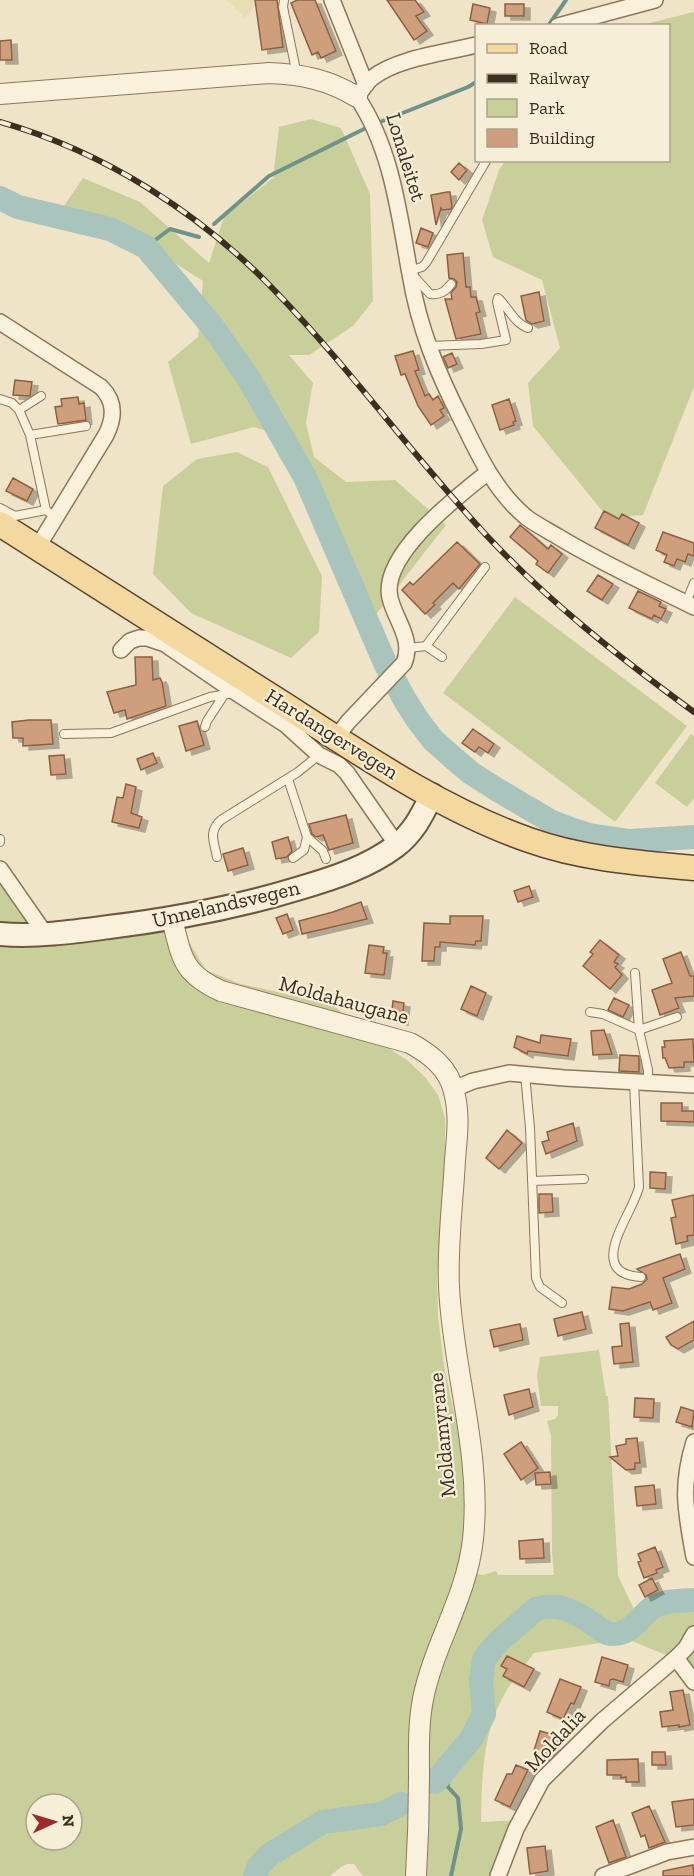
<svg xmlns="http://www.w3.org/2000/svg" width="694" height="1876" font-family="'Zilla Slab',serif">
  <style>
    .farmland { fill: #e6deb5 }
    .green { fill: #c9cf9b; fill-rule: evenodd }
    .lines { fill: none; stroke-linecap: round; stroke-linejoin: round }
    .stream { stroke: #6f938a; stroke-width: 4 }
    .river { stroke: #a9c4bc; stroke-width: 24 }
    .building { fill: #cf9f7d; stroke: #8d5f41; stroke-width: 1.5; filter: url(#shadow) }
    .service-casing { stroke: #8d765c; stroke-width: 10 }
    .minor-casing { stroke: #8d765c; stroke-width: 18 }
    .tertiary-casing { stroke: #8d765c; stroke-width: 22 }
    .secondary-casing { stroke: #6f573f; stroke-width: 26 }
    .primary-casing { stroke: #5b4430; stroke-width: 27 }
    .service { stroke: #faf1dc; stroke-width: 8 }
    .minor { stroke: #faf1dc; stroke-width: 15 }
    .tertiary { stroke: #faf1dc; stroke-width: 20 }
    .secondary { stroke: #faf1dc; stroke-width: 22 }
    .primary { stroke: #f3d9a0; stroke-width: 24 }
    .rail-casing { stroke: #3d2e20; stroke-width: 6 }
    .rail { stroke: #f7eed8; stroke-width: 4; stroke-dasharray: 11; stroke-linecap: butt }
    .labels { text-anchor: middle; stroke-width: 4.5; stroke-linejoin: round; paint-order: stroke }
    .street-label { font-size: 21px; fill: #3d2e20; stroke: #f7eed8 }
  </style>
  <defs>
    <filter id="shadow"><feDropShadow dx="6" dy="4" stdDeviation="0" flood-color="#0004"/></filter>
  </defs>
  <rect width="100%" height="100%" fill="#f0e4c8"/>
  <!-- farmland -->
  <path class="farmland" d="M227,0H260L245,18Z"/>
  <!-- green -->
  <path class="green" d="M694,12V387L643,515L608,518L533,426L528,383L560,348L542,280L493,257L482,220L499,170L505,161L668,160V26L641,25Z
    M311,119L341,128L370,194L373,301L353,326L309,355H289L313,383L306,423L314,457L346,482L395,480L446,525L371,621L350,595L340,547L291,439L254,427L191,444L168,362L198,337L203,281L109,221L64,206L83,178L140,202L209,263L224,217L273,178L279,127Z
    M237,452L268,467L322,576L319,632L291,658L191,613L153,574L163,486L197,459Z
    M515,597L687,726L615,822L443,693Z
    M691,734L694,736V798L687,807L655,783Z
    M0,867L36,929L165,917L181,929L206,970L241,984L332,1004L365,1033L407,1060L425,1077L438,1095L445,1118V1153L437,1279L438,1316L444,1365L466,1470L468,1510L459,1570L483,1575L496,1571L498,1575H554L552,1552L551,1435L547,1421L555,1419L558,1415V1406H541L537,1376L540,1357L599,1350L606,1396H608L618,1576L634,1609L675,1590L694,1589V1679L678,1660L632,1641L607,1642L534,1653C524,1667 512,1680 504,1695C482,1734 482,1779 481,1822L522,1820L498,1876H363L354,1864H347L341,1867L330,1876H0ZM36,1804H72V1840H36Z"/>
  <g class="lines">
    <!-- stream -->
    <path class="stream" d="M548,26L566,0
      M375,124L468,87L476,82
      M214,224L269,176L368,127
      M146,247L170,229L199,237
      M446,1768L448,1787L458,1798L461,1829L451,1876"/>
    <!-- river -->
    <path class="river" d="M0,198L18,207L110,229L146,247L212,326L247,376L305,477L385,663L405,700L417,719L433,740L451,756L471,773L496,789L552,822L573,830L589,835L630,841L694,837
      M435,1782L471,1739L484,1714L481,1681L484,1659L498,1642L536,1609C560,1601 577,1613 596,1626C601,1630 605,1634 612,1634C631,1635 639,1617 653,1607C664,1600 681,1601 694,1600
      M255,1876L259,1866L269,1855L323,1822L381,1814L401,1804"/>
  </g>
  <!-- building -->
  <path class="building" d="M255,0H277L283,47L262,50Z
    M297,0H315L336,51L321,58L318,52L312,55L291,3Z
    M387,0H415L424,12L416,16L427,31L414,40Z
    M473,4L490,8L487,24L470,20Z
    M505,4H524V16H505Z
    M11,40L12,60H0V41Z
    M459,163L467,170L459,180L451,172Z
    M447,192H450L452,207L451,209L442,210L441,208L436,225L431,195Z
    M421,228L433,233L428,247L416,243Z
    M463,253L466,287H470L471,297H476L480,312L476,313L481,334L456,339L445,299H452L451,293L456,287L457,282L454,279L449,278L447,255Z
    M539,292L544,321L532,324L526,320L521,296Z
    M413,351L419,370L415,371L425,396L429,394L433,400L438,396L444,408L440,410L444,416L431,425L418,406L405,374L401,375L395,356Z
    M452,353L457,364L448,368L443,357Z
    M15,380L32,382L30,396L13,395Z
    M78,397L79,404L84,403L86,420L58,424L55,407L62,406L61,399Z
    M509,399L516,421L513,422L514,425L500,430L492,405Z
    M13,478L33,489L27,501L6,491Z
    M604,511L619,519L622,514L639,523L628,545L595,528Z
    M520,525L548,549L551,545L562,554L548,573L536,564L538,561L510,537Z
    M663,532L694,543V556L688,554L685,562L677,559L674,566L664,562L667,555L656,550Z
    M457,542L480,564L459,589L453,583L433,603L435,605L425,614L402,590L410,582L413,585Z
    M598,575L613,584L602,600L587,591Z
    M638,591L661,602L659,606L666,609L661,619L654,615L652,619L629,608Z
    M135,657H152L153,680L160,678L162,682L166,706L127,719L125,710L114,713L107,692L136,685Z
    M29,720H51L53,744L23,746V738H13L12,722Z
    M197,721L204,745L186,751L179,726Z
    M473,729L494,744L488,753L479,747L475,752L462,743Z
    M153,753L157,763L141,770L137,759Z
    M64,755L66,774L51,775L49,756Z
    M126,784L136,787L131,813L142,817L139,828L112,822L117,797L123,798Z
    M346,815L353,843L329,850L323,835L316,837L312,834L309,824Z
    M288,837L292,851L287,857L276,859L272,842Z
    M243,848L248,865L228,871L223,854Z
    M529,886L533,897L518,902L514,891Z
    M361,902L367,919L302,934L299,921L333,912Z
    M287,914L293,930L283,934L276,918Z
    M450,916H483L481,941H476L475,945L440,942V947H435L434,961H422L424,923L450,924Z
    M600,940L619,955L614,962L618,964L615,967L622,975L610,989L583,966L593,954L590,952Z
    M369,945L384,947L383,953H387L384,975L365,973Z
    M681,952L690,976H694V996L675,998L679,1008L660,1015L652,990L672,983L663,959Z
    M471,986L486,993L477,1016L461,1009Z
    M614,998L629,1005L623,1017L608,1010Z
    M393,1001L404,1003L402,1021L391,1019Z
    M604,1030L612,1054L593,1055L591,1031Z
    M541,1035L571,1039L568,1056L528,1051L527,1054L514,1047L517,1036L540,1043Z
    M693,1039L694,1062H684V1067L669,1068L665,1058H663L662,1047H665L664,1041Z
    M620,1055L639,1056V1072L619,1071Z
    M661,1103H682V1111H694V1122L661,1121Z
    M573,1123L577,1141L546,1154L542,1142L549,1140L547,1132Z
    M507,1130L522,1143L499,1169L486,1158Z
    M650,1172L666,1173L665,1189L650,1188Z
    M539,1194H552L553,1212L539,1213Z
    M694,1195V1235L687,1236L688,1241L676,1244L671,1218L676,1217L672,1200Z
    M680,1254L685,1269L663,1278L672,1303L653,1310L650,1302L623,1311L609,1309L612,1287L629,1289L642,1284L647,1279L646,1275L637,1269Z
    M582,1312L586,1329L558,1336L554,1319Z
    M694,1321V1340L678,1349L671,1345L666,1337Z
    M629,1323L633,1362L614,1364L612,1347L622,1346L620,1324Z
    M520,1324L523,1340L494,1347L490,1330Z
    M529,1389L533,1407L509,1415L504,1395Z
    M635,1398L654,1399L653,1418L634,1417Z
    M681,1407L694,1411L692,1427L676,1422Z
    M637,1438L640,1463H635V1469L626,1470L610,1457L618,1456L616,1446L626,1444V1439Z
    M521,1442L538,1468L521,1480L504,1454Z
    M550,1472L551,1484L536,1485L535,1473Z
    M654,1485L656,1504L637,1506L635,1487Z
    M543,1539L544,1558L520,1559L519,1541Z
    M655,1547L663,1567L656,1570L657,1573L644,1578L638,1562L641,1561L638,1554Z
    M652,1578L658,1590L645,1597L639,1585Z
    M507,1656L534,1669L524,1687L503,1676L507,1669L501,1666Z
    M602,1657L628,1665L623,1682L613,1679L610,1680L609,1686L595,1682Z
    M560,1679L581,1687L574,1704L571,1703L563,1719L547,1712Z
    M683,1690L690,1725L679,1727V1725L662,1727L660,1712L673,1710L670,1692Z
    M540,1731L555,1735L549,1758L533,1754Z
    M652,1752H665L666,1765H652Z
    M638,1759L639,1782H626V1777L621,1778V1775H607V1760Z
    M516,1765L528,1770L510,1807L495,1800L507,1774H512Z
    M694,1799V1825L676,1827L672,1802Z
    M649,1806L665,1842L649,1848L645,1835L641,1837L632,1813Z
    M613,1820L626,1857L609,1863L596,1827Z
    M545,1846L548,1871L530,1874L527,1848Z
    M693,1865L694,1876H663V1871Z"/>
  <g class="lines">
    <!-- service casing -->
    <g class="service-casing">
      <path id="service" d="M284,0L283,7L297,75
        M451,284C445,292 440,295 430,294L409,271L422,267L426,263L486,161
        M428,346L481,344L506,340L497,302L498,298C508,307 514,323 528,328
        M0,399L12,403L19,410L30,435L46,510L56,518
        M19,410L41,396
        M30,435L86,426
        M0,508L15,516L46,510
        M686,603L694,583
        M426,646L485,567
        M409,648L426,646L442,657
        M205,727L207,721L224,695
        M64,734L111,733L210,697L233,693
        M288,779L307,837L323,851L326,859
        M0,839V842
        M217,857C214,841 208,832 221,820L298,772L319,755
        M293,858L304,850L307,837
        M635,973L639,1030L648,1070V1083
        M590,1012L603,1014L639,1030L677,1017
        M525,1074L530,1128L536,1278L540,1287L562,1303
        M634,1082L639,1187C633,1214 583,1273 641,1277
        M532,1181L584,1179"/>
    </g>
    <!-- minor casing -->
    <g class="minor-casing">
      <path id="minor" d="M332,0L366,85
        M558,26L655,0
        M476,45C445,53 397,58 372,78C366,83 362,90 357,97C392,149 399,214 410,274C419,329 438,374 463,423C480,458 496,492 526,517C535,524 547,530 557,536C601,563 648,584 694,607
        M0,322L101,387C115,401 115,417 106,435L37,548
        M121,650L130,641L139,638H147L165,644L235,692L286,725L319,755L339,765L347,773L397,845
        M335,739L348,722L404,663C414,639 395,620 390,598C380,555 458,496 488,472
        M0,869L46,935
        M454,1089L473,1081L509,1073L564,1078L694,1085
        M694,1442C680,1488 686,1512 694,1557
        M676,1658L694,1682
        M498,1876L516,1829L542,1780L602,1721L676,1658L686,1648L694,1634
        M603,1876L667,1852L694,1847"/>
    </g>
    <!-- tertiary casing -->
    <g class="tertiary-casing">
      <path id="tertiary" d="M0,94L269,73C302,74 329,80 357,97
        M172,919C182,958 182,973 221,991L410,1043C430,1054 449,1068 454,1092C460,1114 457,1137 455,1160C453,1201 447,1245 449,1287C453,1372 482,1453 473,1539C467,1596 434,1644 423,1699C418,1725 419,1750 419,1776C419,1809 418,1843 416,1876"/>
    </g>
    <!-- secondary casing -->
    <g class="secondary-casing">
      <path id="secondary" d="M0,934C37,937 72,932 109,927C174,919 238,907 300,888C334,878 368,867 396,846C414,832 422,815 432,795"/>
    </g>
    <!-- primary casing -->
    <g class="primary-casing">
      <path id="primary" d="M0,524C93,584 187,642 280,702C358,752 440,809 529,840C582,859 639,863 694,868"/>
    </g>
    <!-- service -->
    <use href="#service" class="service"/>
    <!-- minor -->
    <use href="#minor" class="minor"/>
    <!-- tertiary -->
    <use href="#tertiary" class="tertiary"/>
    <!-- secondary -->
    <use href="#secondary" class="secondary"/>
    <!-- primary -->
    <use href="#primary" class="primary"/>
    <!-- rail casing -->
    <g class="rail-casing">
      <path id="rail" d="M0,122C105,152 202,214 277,293C351,370 414,457 486,535C549,602 620,658 694,712"/>
    </g>
    <!-- rail -->
    <use href="#rail" class="rail"/>
  </g>
  <g class="labels">
    <!-- street labels -->
    <g class="street-label">
      <text transform="translate(406 157) rotate(73)" y="7">Lonaleitet</text>
      <text transform="translate(332 734) rotate(32)" y="7">Hardangervegen</text>
      <text transform="translate(226 904) rotate(-13)" y="7">Unnelandsvegen</text>
      <text transform="translate(344 1000) rotate(15)" y="7">Moldahaugane</text>
      <text transform="translate(442 1435) rotate(-96)" y="7">Moldamyrane</text>
      <text transform="translate(555 1740) rotate(-47)" y="7">Moldalia</text>
    </g>
  </g>
  <!-- legend -->
  <rect x="475" y="24" width="195" height="138" fill="#f7eed8" stroke="#ada18e" stroke-width="1.5"/>
  <rect x="487" y="44" width="30" height="9" fill="#f3d9a0" stroke="#ada18e" stroke-width="1.5"/>
  <text x="529" y="54" font-size="18" fill="#3d2e20">Road</text>
  <rect x="487" y="74" width="30" height="9" fill="#3d2e20" stroke="#ada18e" stroke-width="1.5"/>
  <text x="529" y="84" font-size="18" fill="#3d2e20">Railway</text>
  <rect x="487" y="99" width="30" height="18" fill="#c9cf9b" stroke="#ada18e" stroke-width="1.5"/>
  <text x="529" y="114" font-size="18" fill="#3d2e20">Park</text>
  <rect x="487" y="129" width="30" height="18" fill="#cf9f7d" stroke="#ada18e" stroke-width="1.5"/>
  <text x="529" y="144" font-size="18" fill="#3d2e20">Building</text>
  <!-- north arrow -->
  <g transform="translate(54 1822) rotate(86)"><circle r="28" fill="#f7eed8" stroke="#ada18e" stroke-width="1.5"/>
  <path d="M0-4.5L10 22L0 15L-10 22Z" fill="#9e2a2b"/>
  <text y="-9" font-size="16" font-weight="bold" text-anchor="middle" fill="#3d2e20">N</text>
  </g>
</svg>
